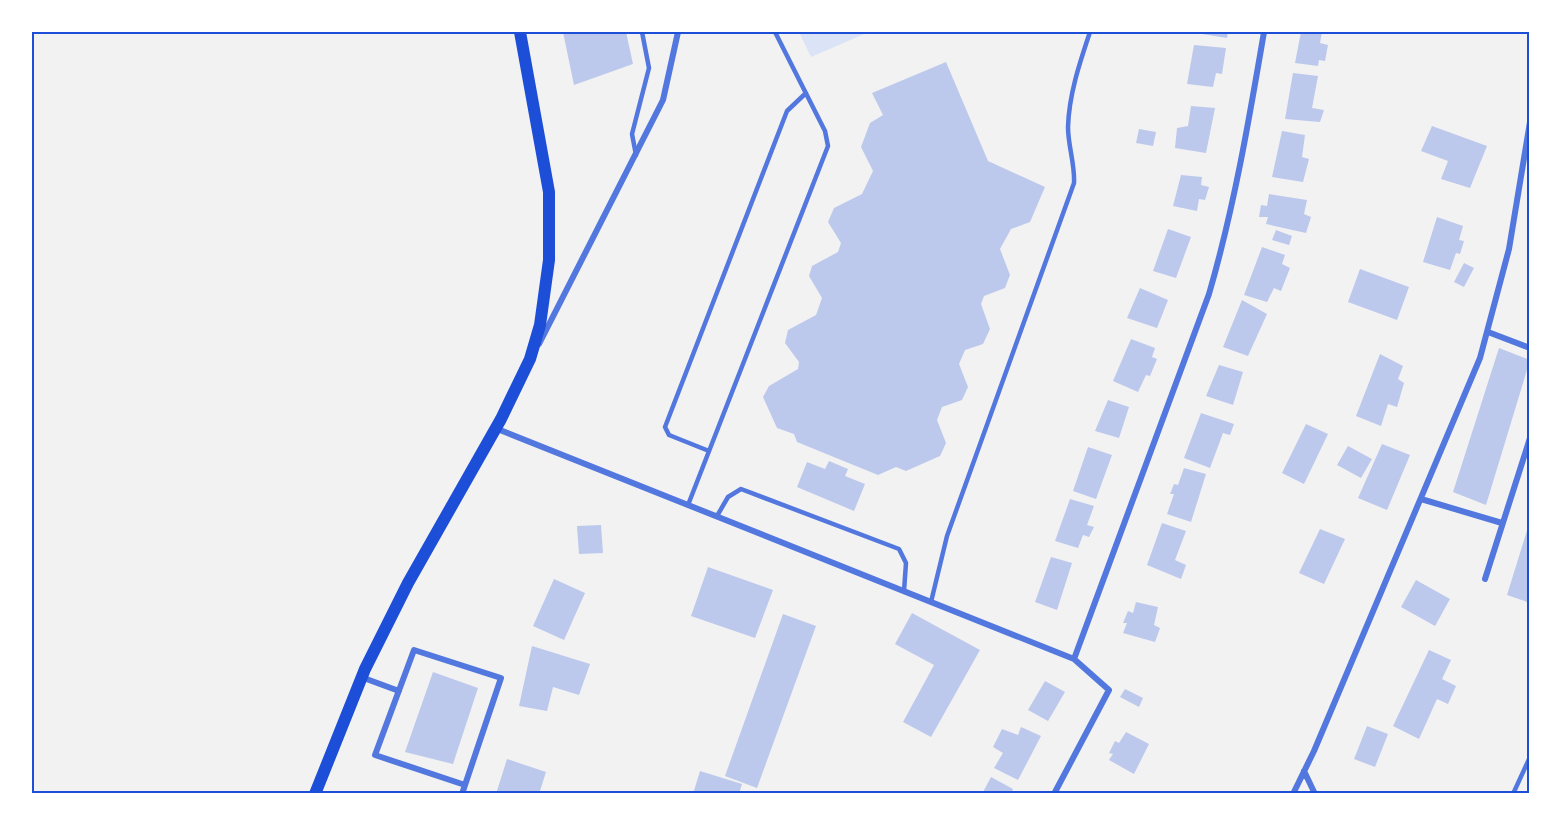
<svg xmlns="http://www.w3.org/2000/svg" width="1561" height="825" font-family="Arial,sans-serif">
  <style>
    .green { fill: #dbe4f7 }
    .building { fill: #bdc9ec }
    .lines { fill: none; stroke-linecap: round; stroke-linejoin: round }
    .service { stroke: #5277de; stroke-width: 4.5 }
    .minor { stroke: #5277de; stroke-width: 6 }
    .secondary { stroke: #1d4ed8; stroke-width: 12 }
    .neatline { fill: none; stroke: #1d4ed8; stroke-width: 2 }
  </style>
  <rect width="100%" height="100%" fill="#f2f2f2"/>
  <!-- green -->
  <path class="green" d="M799,32H869L811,57Z"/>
  <!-- building -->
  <path class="building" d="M563,32H626L633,64L574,85Z
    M1202,32H1228L1227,38L1202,34Z
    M1301,32H1322L1320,43L1328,45L1325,61L1319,60L1318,66L1295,63Z
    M1194,45L1226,48L1222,74L1216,73L1213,87L1187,84Z
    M946,62L988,161L1045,187L1030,222L1011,229L1000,249L1010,275L1005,288L984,296L981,304L990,329L983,344L965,350L959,364L968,387L962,400L942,407L937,420L946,443L940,456L906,471L896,467L878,475L797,442L794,434L777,428L763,397L769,386L798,369L799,362L785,343L788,330L816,315L822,298L809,276L812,266L838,252L841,243L828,222L834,208L862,194L873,171L861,147L870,123L883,115L872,93Z
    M1293,73L1318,76L1312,108L1324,110L1320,122L1285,119Z
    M1191,106L1215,108L1206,153L1175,148L1177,128L1188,126Z
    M1432,126L1487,146L1470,188L1441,179L1448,161L1421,151Z
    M1139,129L1156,132L1153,146L1136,143Z
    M1282,131L1305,135L1302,157L1309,159L1303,182L1272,177Z
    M1181,175L1202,177L1201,185L1209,187L1205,200L1199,199L1197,211L1173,206Z
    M1269,194L1307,200L1304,214L1311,217L1306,233L1266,224L1268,217H1259L1261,205L1267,206Z
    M1437,217L1463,226L1459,240L1464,241L1460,254L1456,253L1450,270L1423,262Z
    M1168,229L1191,237L1176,278L1153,271Z
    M1276,230L1292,236L1289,245L1272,240Z
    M1262,247L1285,255L1282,264L1290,268L1281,291L1274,288L1267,302L1244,295Z
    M1464,263L1474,268L1464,287L1454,282Z
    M1360,269L1409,287L1397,320L1348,302Z
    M1140,288L1168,300L1157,328L1127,318Z
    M1242,300L1267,314L1248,356L1223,347Z
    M1131,339L1155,348L1152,357L1157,359L1150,376L1146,375L1138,392L1113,381Z
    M1499,348L1530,360L1486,505L1453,492Z
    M1380,354L1403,366L1398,379L1404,383L1397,407L1388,404L1381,426L1356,416Z
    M1219,365L1243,372L1233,405L1206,396Z
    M1108,400L1129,407L1119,438L1095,431Z
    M1201,413L1234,424L1230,435L1223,433L1210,468L1184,458Z
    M1306,424L1328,434L1304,484L1282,473Z
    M1382,444L1410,455L1387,510L1358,498Z
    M1348,446L1372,459L1361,478L1337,465Z
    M1088,447L1112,455L1096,499L1073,491Z
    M829,461L848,469L845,476L865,484L854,511L797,487L807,462L825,469Z
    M1184,468L1206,474L1191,522L1167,514L1174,494H1170L1174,484L1178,485Z
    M1070,499L1094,506L1087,525L1094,527L1089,537L1083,535L1078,548L1055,541Z
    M1162,523L1186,531L1175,560L1186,565L1181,579L1147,565Z
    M1529,524H1530V603L1507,595Z
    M601,525L603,553L579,554L577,526Z
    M1320,529L1345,539L1324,584L1299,573Z
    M1051,557L1072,563L1057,610L1035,602Z
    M708,567L773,590L755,638L691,616Z
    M554,579L585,593L564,640L533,626Z
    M1416,580L1450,599L1435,626L1401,607Z
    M1136,602L1158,607L1154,625L1160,628L1155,642L1123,633L1127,623H1123L1128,611L1133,613Z
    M912,613L980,650L931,737L903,722L934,665L895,644Z
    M783,614L816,626L757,788L725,776Z
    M532,646L590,664L579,695L553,687L547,711L519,706Z
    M1429,650L1451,660L1442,679L1456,686L1448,704L1437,699L1419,739L1393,726Z
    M433,672L478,688L453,764L405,752Z
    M1045,681L1065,692L1048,721L1028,710Z
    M1125,689L1143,698L1139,707L1120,697Z
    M1367,726L1388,734L1375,767L1354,759Z
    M1021,727L1041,736L1018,780L994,768L1003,753L993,747L1002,729L1018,735Z
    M1126,732L1149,744L1134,774L1109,760L1113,754L1109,753L1115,741L1119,743Z
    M507,759L546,772L539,794H496Z
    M700,771L742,784L739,794H693Z
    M991,777L1013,789L1011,794H982Z"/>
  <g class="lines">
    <!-- service -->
    <path class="service" d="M636,155L632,134L649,68L642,32
      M709,451L669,435L665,427L787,111L806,93
      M688,505L828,146L825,131L775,32
      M717,516L728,497L741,489L899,549L906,563L904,591
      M931,602L947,536L1074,183C1075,164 1068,146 1068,127C1069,94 1080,62 1090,32
      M1513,794L1530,757"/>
    <!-- minor -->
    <path class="minor" d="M1488,332L1530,348
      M539,344L663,100L678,32
      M495,428L1074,659L1109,690L1054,794
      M1421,499L1502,523
      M1485,579L1530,438
      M1074,659L1209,294C1234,208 1249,120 1264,32
      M361,677L399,691
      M1304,771L1315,794
      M462,794L465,785L501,678L414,650L375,755L465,785
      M1293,794L1314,751L1480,358L1509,249L1530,122"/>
    <!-- secondary -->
    <path class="secondary" d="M315,794L365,669L408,583L501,419L530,359L540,325L549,260V192L520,32"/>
  </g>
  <!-- border -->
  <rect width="1561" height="825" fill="none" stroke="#ffffff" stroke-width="66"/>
  <rect x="33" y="33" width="1495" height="759" class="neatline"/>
</svg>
